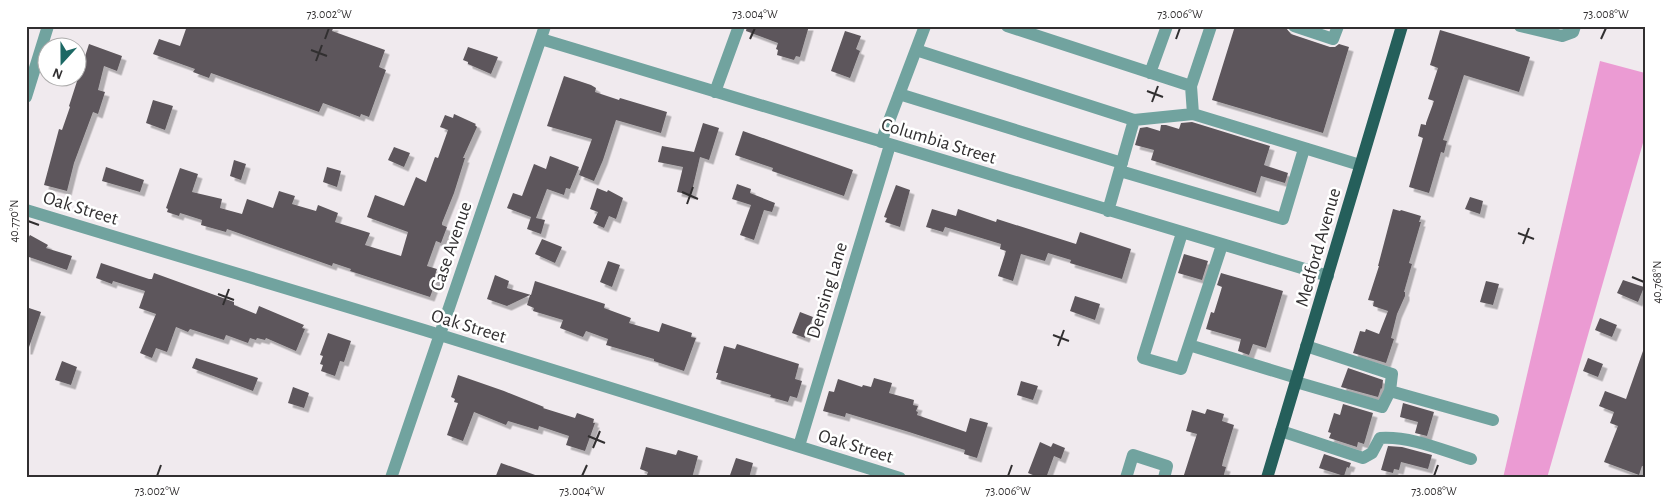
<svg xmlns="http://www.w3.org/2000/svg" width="1671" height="504" font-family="'Alegreya Sans',sans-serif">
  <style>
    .forest { fill: #eb9bd3 }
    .building { fill: #5d575b; filter: url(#shadow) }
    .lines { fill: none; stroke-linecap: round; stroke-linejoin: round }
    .minor { stroke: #71a39f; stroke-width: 12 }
    .major { stroke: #255f5b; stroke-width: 12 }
    .ticks { fill: none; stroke: #312f30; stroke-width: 2 }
    .labels { text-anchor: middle; stroke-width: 5; stroke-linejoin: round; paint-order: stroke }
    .street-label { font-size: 19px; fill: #312f30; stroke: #fff }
    .neatline { fill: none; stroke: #312f30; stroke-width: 2 }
    .ticks-label { font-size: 12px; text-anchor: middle; fill: #312f30 }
  </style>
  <defs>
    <filter id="shadow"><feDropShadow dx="4.5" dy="4.5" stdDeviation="0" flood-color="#0004"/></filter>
  </defs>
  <rect width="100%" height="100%" fill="#f0eaee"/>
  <!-- forest -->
  <path class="forest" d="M1600,61L1645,73V136L1547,478H1503Z"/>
  <!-- building -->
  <path class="building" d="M187,26H334L332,31L385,50L379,67L386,70L369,117L361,114L360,117L323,103L319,112L211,73L209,78L193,72L195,69L153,54L159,39L180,46Z
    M747,26H809L800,57L796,56L794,60L777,55L778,50L776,49L778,43L746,31Z
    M1235,26H1280L1286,28L1291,34L1330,47H1335L1339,44L1349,47L1323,133L1212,100Z
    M1440,30L1530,57L1519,92L1464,75L1443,140L1447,141L1444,153L1441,152L1429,193L1409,187L1423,138L1418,136L1421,124L1426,125V123L1434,101L1428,99L1438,68L1430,65Z
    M845,31L861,36L856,49L860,51L850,78L831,71Z
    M89,44L122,56L117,71L104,66L98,90L105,92L98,114L93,112L74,163L67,191L44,185L59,129L62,130L70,107L69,106Z
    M468,47L498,57L491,74L468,64V62L463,60Z
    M564,76L591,85L596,88L595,92L619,100L620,98L667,112L661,133L616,120L603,160L594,181L579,175L592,139L547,126Z
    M153,100L173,106L165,130L146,123Z
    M454,114L476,124L475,125L477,127L463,158H465L454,193L442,223V225L447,227L441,243L436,241L427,266L437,269L435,275L438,276L430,297L350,271L351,269L333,263L332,266L227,229L226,232L201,225L202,220L180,213L179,216L167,212L168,209L166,208L180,168L198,174L192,192L222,199L220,208L242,214L247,199L273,208L279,191L295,196L292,204L316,211L318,205L338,213L335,222L370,233L365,245L401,256L408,232L367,217L375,195L404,206L416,177L426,182L435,157L438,158L448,130L440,127L445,115L453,118Z
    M1192,122L1270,146L1264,165L1288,173L1285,183L1261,176L1256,193L1151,160L1154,150L1135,145L1140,128L1147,127L1160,131L1161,125H1166L1179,129L1181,123Z
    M703,123L719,128L709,160L700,157L691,195L677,192L683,167L658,162L662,146L694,152Z
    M743,131L853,170L844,196L772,171L773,168L735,155Z
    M394,147L410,153L404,167L388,160Z
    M550,156L579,167L570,189L566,188L564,195L547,189L536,218L545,220L541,234L527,229L531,217L507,208L513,193L522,196L534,164L546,169Z
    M234,160L246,164L241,180L230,176Z
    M106,167L144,180L140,192L102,181Z
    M327,167L341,171L337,187L323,182Z
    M737,184L751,189L750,193L775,203L772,212L764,210L754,240L740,235L751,205L732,199Z
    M896,185L910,190L900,227L885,222L887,218L884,217Z
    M597,188L607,192L608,190L623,198L616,219L609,216L604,228L593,223L598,212L590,209Z
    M1470,197L1483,201L1480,214L1465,209Z
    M932,209L956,216L958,209L996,222L997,219L1076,244L1080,232L1131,249L1122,279L1070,263L1071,260L1048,253L1045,261L1021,254L1013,281L998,276L1006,251L1000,249L1001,244L945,227L943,232L926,227Z
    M1393,209L1400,211L1401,210L1421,216L1419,222H1421L1409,263L1412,264L1404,292H1405V296L1397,314L1391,338L1394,339L1386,363L1353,353L1360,331L1365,332L1366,329L1379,334L1388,311L1373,306L1374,301L1368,300L1379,266H1378Z
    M30,235L48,245L46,248L72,256L67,270L26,256V242Z
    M542,239L562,247L555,263L535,254Z
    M1184,254L1208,261L1202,280L1178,273Z
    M608,261L620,265L612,287L600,282Z
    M101,263L149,279H152L154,273L234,302V305L256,314L259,306L304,325L302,328L305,329L296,351L266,338L265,340L257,338L256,340L250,338L248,343L226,335L224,340L190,329L188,332L176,327L167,352L156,348L152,358L140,353L156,314L139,308L145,291L113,281L112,284L96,278Z
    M1221,273L1283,291L1266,348L1253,344L1249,355L1238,351L1241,339L1206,329L1211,312L1214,313L1222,287L1217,285Z
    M495,275L509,281L507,288L531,295L535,281L605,304L604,308L631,318L629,323L659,332L662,323L692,333L691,337L696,338L684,371L654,361V359L606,345L608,339L586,331L583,337L560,328L563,320L533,311L534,308L527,305L530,295L507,306L487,299Z
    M1623,280L1644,287L1638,302L1617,293Z
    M1486,281L1499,284L1493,305L1480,302Z
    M1075,296L1100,304L1095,320L1070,311Z
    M26,307L41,312L28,350H26Z
    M800,312L813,317L805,338L792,333Z
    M1600,318L1617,325L1612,337L1595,330Z
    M328,333L351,341L344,362L340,361L335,376L321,371L323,365L320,364L323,356L320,355Z
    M737,344L799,364L795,379L802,381L797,398L790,396L788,402L770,397L771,395L716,379L718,373H716L724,346L735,349Z
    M1643,351H1645V467L1642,466L1639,475L1604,462L1618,426L1610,423L1614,412L1599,406L1605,391L1626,399Z
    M196,358L258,378L253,391L192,368Z
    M1588,358L1603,364L1598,377L1583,371Z
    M62,361L77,367L71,385L55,380Z
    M1348,368L1383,380L1382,389L1381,388L1378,397L1341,387Z
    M458,375L504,391L544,407L543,408L575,418L577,413L594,419L593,423H595L585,451L566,445L569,436L539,426L538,430L508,421L506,425L474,412L463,441L447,435L458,403L454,402L455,399L451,397Z
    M874,378L892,383L889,393L914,400L913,405L918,406L916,411L918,412L917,415L966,432L970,418L988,423L977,458L964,454L965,450L909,432L846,413L845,417L823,411L829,391L834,392L838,379L862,387L863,385L871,387Z
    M1021,381L1038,386L1033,400L1017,395Z
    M293,387L309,393L304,408L288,403Z
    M1403,403L1434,412L1427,436L1415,433L1418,422L1400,417Z
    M1343,404L1373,413L1364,444L1358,442L1357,447L1329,438L1331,433L1328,432L1334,413L1340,415Z
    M1207,409L1224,414L1222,421L1234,425L1223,461L1222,466L1226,467L1223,478H1183L1197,434L1186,431L1192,410L1205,414Z
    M1040,442L1051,447L1053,443L1065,448L1061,459L1054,456L1046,478H1040L1028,473Z
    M1388,446L1402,447L1432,455L1428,469L1401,462L1399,470L1394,469L1393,473L1381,470Z
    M646,447L676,455L678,450L698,456L692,478H646L648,472L640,469Z
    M1324,454L1351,463L1349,468L1347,467L1344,476L1319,468Z
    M736,458L753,463L749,478H729Z
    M501,463L538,476V478H495Z"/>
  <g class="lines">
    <!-- minor -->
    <path class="minor" d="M1007,26L1191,86L1211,26
      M1294,26L1333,39L1338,26
      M1520,26L1562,36L1573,32L1575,26
      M541,39L1328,276
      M916,50L1134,120L1108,211
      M1150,73L1167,26
      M1191,86L1193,114
      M715,92L739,26
      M899,94L1122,163
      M26,97L48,26
      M1134,120L1193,114L1360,165
      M881,142L925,26
      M1120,171L1283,219L1304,149
      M26,210L424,330L900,478
      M1182,233L1143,358L1181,369L1189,345L1297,378
      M1189,345L1222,245
      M1296,382L1382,407L1390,391L1392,374L1306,346
      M1390,391L1493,420
      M1281,431L1363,458L1372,453L1380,438C1411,436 1442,450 1471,459
      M799,446L890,145
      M391,478L545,26
      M1126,478L1133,455L1167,466L1164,478"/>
    <!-- major -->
    <path class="major" d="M1267,478L1402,26"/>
  </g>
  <!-- ticks -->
  <path class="ticks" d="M325,39L329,28M750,39L755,28M1176,39L1180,28M1601,39L1606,28M311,50L327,56M316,61L322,45M1147,91L1163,97M1152,102L1158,86M682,192L698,199M687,204L693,187M28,221L39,225M1518,233L1534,239M1523,244L1529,228M1632,277L1644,282M218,294L234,300M223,305L229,289M1053,335L1069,341M1058,346L1064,330M588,436L605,443M593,448L600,431M157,476L161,465M582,476L587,465M1008,476L1012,465M1434,476L1438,465"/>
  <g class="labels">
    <!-- street labels -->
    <g class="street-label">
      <text transform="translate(939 140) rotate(17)" y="7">Columbia Street</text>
      <text transform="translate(81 207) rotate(17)" y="7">Oak Street</text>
      <text transform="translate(450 246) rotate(-71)" y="7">Case Avenue</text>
      <text transform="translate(1317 247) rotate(-74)" y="7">Medford Avenue</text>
      <text transform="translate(826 290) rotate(-73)" y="7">Densing Lane</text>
      <text transform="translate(469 325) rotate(17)" y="7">Oak Street</text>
      <text transform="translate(856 445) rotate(17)" y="7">Oak Street</text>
    </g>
  </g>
  <!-- border -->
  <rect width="1671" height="504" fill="none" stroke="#ffffff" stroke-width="55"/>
  <!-- north arrow -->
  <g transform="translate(62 62) rotate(201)"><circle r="24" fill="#ffffff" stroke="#adacac"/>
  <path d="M0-4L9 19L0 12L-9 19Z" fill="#1c6864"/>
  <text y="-8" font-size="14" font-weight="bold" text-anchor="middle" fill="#312f30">N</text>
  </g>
  <rect x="28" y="28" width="1616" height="448" class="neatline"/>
  <g class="ticks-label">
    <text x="329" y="18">73.002°W</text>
    <text x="755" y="18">73.004°W</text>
    <text x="1180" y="18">73.006°W</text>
    <text x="1606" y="18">73.008°W</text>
    <text transform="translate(14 221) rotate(-90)" y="4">40.770°N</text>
    <text transform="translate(1657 282) rotate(-90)" y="4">40.768°N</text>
    <text x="157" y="495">73.002°W</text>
    <text x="582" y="495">73.004°W</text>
    <text x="1008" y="495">73.006°W</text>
    <text x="1434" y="495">73.008°W</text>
  </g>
</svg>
